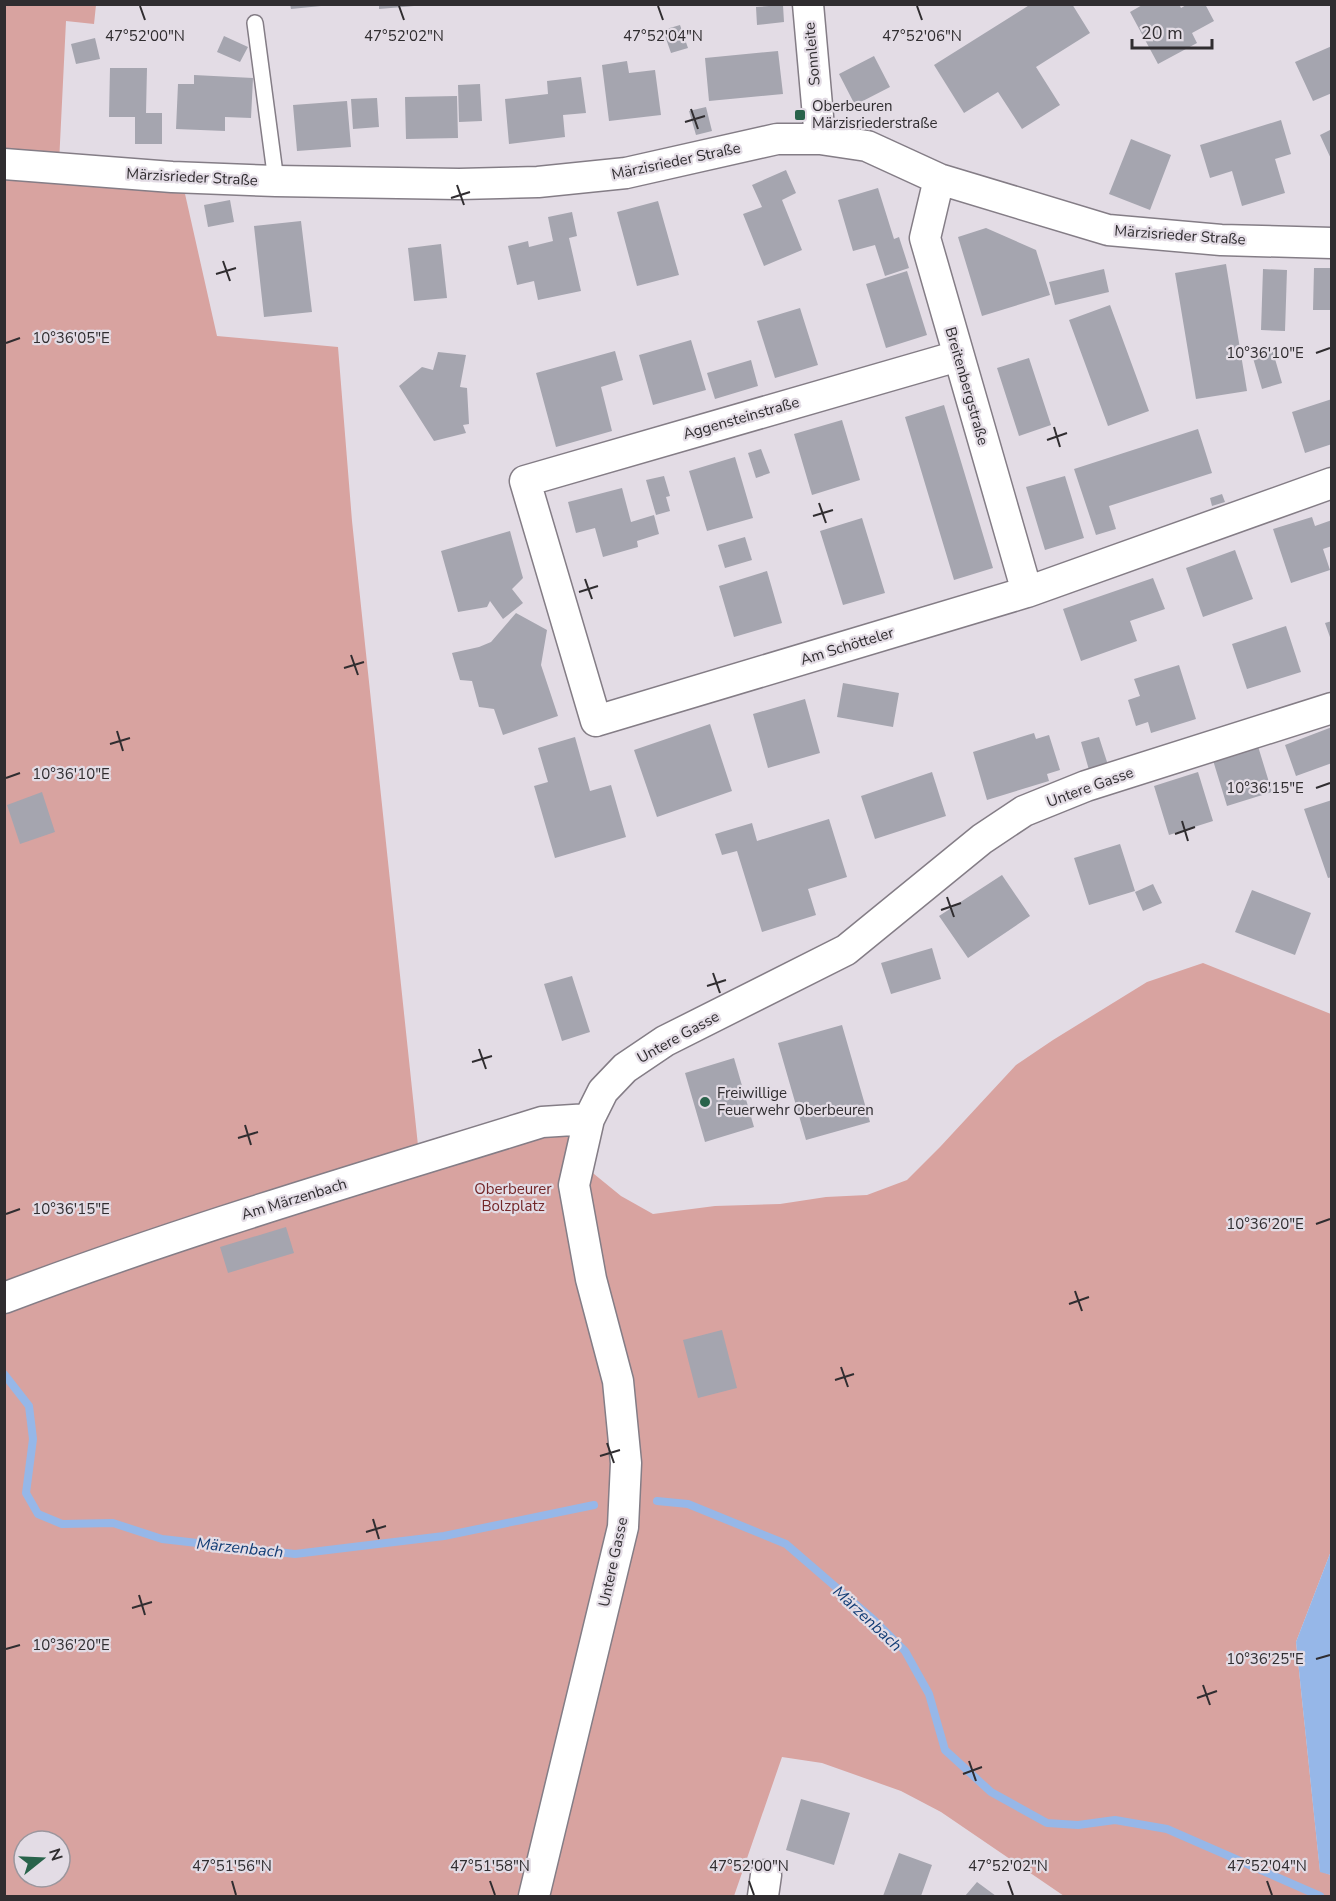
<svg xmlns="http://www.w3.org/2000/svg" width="1336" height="1901" font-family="'Nunito Sans',sans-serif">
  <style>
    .green { fill: #d8a3a0; fill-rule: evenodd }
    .water { fill: #96b7e8 }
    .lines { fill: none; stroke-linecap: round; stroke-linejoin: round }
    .stream { stroke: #96b7e8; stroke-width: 8 }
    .building { fill: #a5a5af }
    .service-casing { stroke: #847d86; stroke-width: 18 }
    .minor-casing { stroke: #847d86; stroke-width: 33 }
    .service { stroke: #fff; stroke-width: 15 }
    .minor { stroke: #fff; stroke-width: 30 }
    .ticks { fill: none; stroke: #302d30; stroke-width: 2 }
    .poi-dot { fill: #29634b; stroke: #e3dce5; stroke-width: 2 }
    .labels { text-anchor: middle; stroke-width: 4.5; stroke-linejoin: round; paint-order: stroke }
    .street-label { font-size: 15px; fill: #302d30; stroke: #e3dce5 }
    .poi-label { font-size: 15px; fill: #302d30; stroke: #e3dce5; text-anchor: start }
    .park-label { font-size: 15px; fill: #732628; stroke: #e3dce5 }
    .water-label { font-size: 16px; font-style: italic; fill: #123c75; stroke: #e3dce5 }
    .ticks-label { font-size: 15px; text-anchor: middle; fill: #302d30; stroke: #e3dce5; stroke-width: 4.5; stroke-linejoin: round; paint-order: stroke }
  </style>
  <rect width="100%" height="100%" fill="#e3dce5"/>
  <!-- green -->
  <path class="green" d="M4,5H96L94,24L66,21L59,163L5,159Z
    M4,171L183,185L217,336L338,347L352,521L419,1155L4,1291Z
    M1203,963L1331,1014V1551L1296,1642L1320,1871L1331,1875V1896H1064L941,1812L901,1791L822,1763L782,1757L734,1896H542L632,1526L583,1165L621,1196L653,1214L715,1206L780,1204L826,1197L867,1195L907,1180L940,1147L1016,1065L1053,1040L1147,982Z
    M581,1125L613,1381L616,1521L525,1896H5V1304ZM24,1841H60V1877H24Z"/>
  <!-- water -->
  <path class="water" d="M1331,1551V1875L1320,1872L1296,1642Z"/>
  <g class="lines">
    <!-- stream -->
    <path class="stream" d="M4,1374L29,1406L33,1439L26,1493L38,1514L62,1524L113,1523L162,1539L295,1554L444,1536L594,1505
      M657,1501L688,1504L786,1544L874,1620L905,1651L929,1694L945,1750L991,1792L1047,1823L1078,1825L1115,1820L1167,1829L1320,1896"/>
  </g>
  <!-- building -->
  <path class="building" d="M290,4H321V6L291,9Z
    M379,4H414V6L379,9Z
    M1031,4H1072L1090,33L1036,67L1060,105L1022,129L998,92L964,113L934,65Z
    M1144,4H1179L1181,8L1188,4H1205L1214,21L1192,33L1197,43L1158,64L1130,12Z
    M783,5L784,22L757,25L756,7Z
    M680,25L688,48L671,53L663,30Z
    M224,36L248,47L240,62L217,52Z
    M95,38L100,59L76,64L71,44Z
    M1332,46V93L1313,101L1295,62Z
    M778,51L783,94L709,101L705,58Z
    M874,56L890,87L855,105L839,74Z
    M627,61L629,73L655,70L661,115L609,121L602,65Z
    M110,68H147L146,113H162V144H135V117H109Z
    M194,75L253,78L251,118L225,117V131L176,129L178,84H194Z
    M581,77L586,113L563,115L565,137L509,144L505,99L548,94L547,81Z
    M480,84L482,121L459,122L458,85Z
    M457,96L458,138L406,139L405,97Z
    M377,98L379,127L353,129L351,99Z
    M347,101L351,147L297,151L293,105Z
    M706,107L712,131L696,135L689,111Z
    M1281,120L1291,154L1275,159L1285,193L1242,206L1232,171L1210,178L1200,145Z
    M1332,129V161L1320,135Z
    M1131,139L1171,155L1150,210L1109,194Z
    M786,170L796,193L782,200L802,250L764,266L743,214L762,207L752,185Z
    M878,188L894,239L899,237L909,268L885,276L875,245L853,251L838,200Z
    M230,200L234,222L208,227L204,205Z
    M658,201L679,275L637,286L617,212Z
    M572,212L577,236L569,238L581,291L538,300L534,281L517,285L508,246L528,241L529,247L553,241L548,217Z
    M301,221L312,312L264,317L254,226Z
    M986,228L1036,250L1050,295L982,316L958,237Z
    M441,244L447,298L414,301L408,248Z
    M1226,264L1247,391L1196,399L1175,273Z
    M1314,268H1332V310H1313Z
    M1104,269L1109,292L1055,305L1049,282Z
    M1263,269L1287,270L1285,331L1261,330Z
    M907,271L927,335L886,348L866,284Z
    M1110,305L1149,411L1108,426L1069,320Z
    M800,308L818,365L775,378L757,321Z
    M691,340L706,390L653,405L639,355Z
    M615,351L623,380L601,387L612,431L556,447L536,373Z
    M438,352L466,355L460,387L467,388L469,424L463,425L466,433L434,441L399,386L422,367L433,370Z
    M1273,352L1282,383L1262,389L1253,358Z
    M1029,358L1051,425L1019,436L997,368Z
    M751,360L758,386L715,399L707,373Z
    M1332,399V444L1305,453L1292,412Z
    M944,405L993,568L954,580L905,417Z
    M842,420L860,480L812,495L794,434Z
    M1198,429L1212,473L1109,506L1116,529L1096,535L1074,469Z
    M761,449L770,473L756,478L748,453Z
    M735,457L753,518L707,531L689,471Z
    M664,476L670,496L666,497L670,511L656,515L646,480Z
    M1065,476L1084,538L1045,550L1026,487Z
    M622,488L631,522L654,515L659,534L637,541L638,547L603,557L595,528L576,533L568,502Z
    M1222,494L1225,502L1212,506L1210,498Z
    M1312,517L1315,526L1332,520V546L1323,549L1330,570L1291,583L1273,529Z
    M862,518L885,593L843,605L820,531Z
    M510,531L523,578L512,589L523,603L503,619L490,601L487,607L458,612L441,551Z
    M745,537L752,560L725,568L718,545Z
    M1235,550L1253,599L1203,617L1186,568Z
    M767,571L782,623L734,637L719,586Z
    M1153,578L1165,609L1130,621L1137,641L1081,661L1063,609Z
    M516,613L547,630L541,665L558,716L503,735L494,709L479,707L472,681L460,680L452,653L479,647L491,642Z
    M1332,621V640H1331L1325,623Z
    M1286,626L1301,672L1247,689L1232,644Z
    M1179,665L1196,719L1151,733L1148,722L1136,726L1128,700L1140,696L1134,679Z
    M843,683L899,693L893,727L837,717Z
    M805,699L820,753L768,768L753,714Z
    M710,724L732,791L657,817L634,750Z
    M1332,727V763L1296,776L1285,745Z
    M1034,733L1036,739L1049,735L1060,770L1047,774L1049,781L987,800L973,752Z
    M575,737L590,791L611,785L626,837L555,858L534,786L548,782L538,748Z
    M1099,737L1108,765L1089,770L1081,742Z
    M1257,743L1272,792L1227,806L1212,757Z
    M932,772L946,816L875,839L861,796Z
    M1198,772L1213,821L1169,835L1154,786Z
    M42,792L55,832L20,844L7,805Z
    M1332,800V877L1328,878L1304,809Z
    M829,819L847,877L808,889L816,915L762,932L737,851L722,855L715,834L752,823L757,841Z
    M1120,844L1135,891L1089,905L1074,858Z
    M1002,875L1030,916L968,958L939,916Z
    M1153,884L1162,903L1143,911L1135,892Z
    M1252,890L1311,913L1295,955L1235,932Z
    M932,948L941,979L891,994L881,963Z
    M572,976L590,1032L562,1041L544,984Z
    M842,1025L870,1122L806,1140L778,1043Z
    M734,1058L754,1127L705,1142L685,1073Z
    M286,1227L294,1253L228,1273L220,1247Z
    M722,1330L737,1388L698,1398L683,1340Z
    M801,1799L850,1813L834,1865L786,1850Z
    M899,1853L932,1865L921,1896H883Z
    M977,1882L996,1896H965Z"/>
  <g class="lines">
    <!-- service casing -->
    <g class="service-casing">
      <path id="service" d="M255,23L276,181"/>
    </g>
    <!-- minor casing -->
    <g class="minor-casing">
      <path id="minor" d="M808,4L820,139
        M4,164L172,177L276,181L459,184L538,182L626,173L777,139H820L867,146L939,179L1108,230L1221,240L1332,243
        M939,179L925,238L1027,592
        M958,356L525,481L596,721L1027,592L1332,483
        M4,1298C181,1231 362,1178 542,1122L589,1119
        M534,1896L623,1527L626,1463L618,1381L591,1279L574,1185L589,1119L603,1091L625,1068L665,1041L846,950L982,839L1024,811L1086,786L1332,708
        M763,1896L766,1875"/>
    </g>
    <!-- service -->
    <use href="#service" class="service"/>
    <!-- minor -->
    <use href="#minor" class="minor"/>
  </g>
  <!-- ticks -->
  <path class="ticks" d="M140,6L145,20M399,6L404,20M658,6L663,20M917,6L922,20M691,109L698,129M685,122L705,116M457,185L464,205M451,198L470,192M223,261L230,281M216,274L236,268M6,343L20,338M1316,353L1330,348M1054,427L1060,447M1047,440L1067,433M819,503L826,523M813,516L833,510M585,579L592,599M579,592L598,586M351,655L358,675M344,668L364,662M117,731L123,751M110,744L130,738M6,778L20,773M1316,788L1330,783M1182,821L1188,841M1175,834L1195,827M947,897L954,917M941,910L961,903M713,973L720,993M707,986L726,980M479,1049L486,1069M472,1062L492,1056M245,1125L251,1145M238,1138L258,1132M6,1214L20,1209M1316,1224L1330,1219M1075,1291L1082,1311M1069,1304L1089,1297M841,1367L848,1387M835,1380L854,1374M607,1443L614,1463M600,1456L620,1450M373,1519L379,1539M366,1532L386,1526M139,1595L145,1615M132,1608L152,1602M6,1649L20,1645M1316,1659L1330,1655M1203,1685L1210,1705M1197,1698L1217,1691M969,1761L976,1781M963,1774L982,1767M232,1881L236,1895M490,1881L495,1895M749,1881L754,1895M1008,1881L1013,1895M1267,1881L1272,1895"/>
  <!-- markers -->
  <g class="poi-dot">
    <rect x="794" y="109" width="12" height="12" rx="3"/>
    <circle cx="705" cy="1102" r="6"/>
  </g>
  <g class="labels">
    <!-- street labels -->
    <g class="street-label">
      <text transform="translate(812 54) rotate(-95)" y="5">Sonnleite</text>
      <text transform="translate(676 161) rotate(-12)" y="5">Märzisrieder Straße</text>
      <text transform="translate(192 177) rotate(3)" y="5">Märzisrieder Straße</text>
      <text transform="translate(1180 235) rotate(4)" y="5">Märzisrieder Straße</text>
      <text transform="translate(967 386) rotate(74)" y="5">Breitenbergstraße</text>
      <text transform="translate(741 418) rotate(-16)" y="5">Aggensteinstraße</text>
      <text transform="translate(847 646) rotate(-17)" y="5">Am Schötteler</text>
      <text transform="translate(1090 787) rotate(-20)" y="5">Untere Gasse</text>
      <text transform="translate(678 1037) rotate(-29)" y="5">Untere Gasse</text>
      <text transform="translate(294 1199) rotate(-17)" y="5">Am Märzenbach</text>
      <text transform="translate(613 1562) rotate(-78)" y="5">Untere Gasse</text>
    </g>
    <!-- poi labels -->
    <g class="poi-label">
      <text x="812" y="111">Oberbeuren<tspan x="812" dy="17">Märzisriederstraße</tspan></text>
      <text x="717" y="1098">Freiwillige<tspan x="717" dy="17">Feuerwehr Oberbeuren</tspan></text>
    </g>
    <!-- park labels -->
    <g class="park-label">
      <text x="513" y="1194">Oberbeurer<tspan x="513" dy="17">Bolzplatz</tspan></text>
    </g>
    <!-- water labels -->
    <g class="water-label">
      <text transform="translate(240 1547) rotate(6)" y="6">Märzenbach</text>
      <text transform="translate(868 1618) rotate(43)" y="6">Märzenbach</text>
    </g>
  </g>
  <g class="ticks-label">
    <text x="145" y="41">47°52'00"N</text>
    <text x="404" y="41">47°52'02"N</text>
    <text x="663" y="41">47°52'04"N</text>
    <text x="922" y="41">47°52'06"N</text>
    <text x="71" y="343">10°36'05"E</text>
    <text x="1265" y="358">10°36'10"E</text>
    <text x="71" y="779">10°36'10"E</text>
    <text x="1265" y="793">10°36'15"E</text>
    <text x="71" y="1214">10°36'15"E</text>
    <text x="1265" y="1229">10°36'20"E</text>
    <text x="71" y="1650">10°36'20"E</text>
    <text x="1265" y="1664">10°36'25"E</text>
    <text x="232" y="1871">47°51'56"N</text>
    <text x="490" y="1871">47°51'58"N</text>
    <text x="749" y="1871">47°52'00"N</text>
    <text x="1008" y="1871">47°52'02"N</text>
    <text x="1267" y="1871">47°52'04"N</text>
  </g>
  <!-- border -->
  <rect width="1336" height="1901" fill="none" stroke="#302d30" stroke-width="12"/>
  <!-- north arrow -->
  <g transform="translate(42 1859) rotate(72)"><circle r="28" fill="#e3dce5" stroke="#9b969d" stroke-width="1.5"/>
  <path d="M0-4.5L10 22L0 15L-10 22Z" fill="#29634b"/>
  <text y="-9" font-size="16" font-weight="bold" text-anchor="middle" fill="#302d30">N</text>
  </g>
  <!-- scale -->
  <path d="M1132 39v9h80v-9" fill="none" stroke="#302d30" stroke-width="3"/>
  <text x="1141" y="39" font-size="18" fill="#302d30" stroke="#e3dce5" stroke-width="4.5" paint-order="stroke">20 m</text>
</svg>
